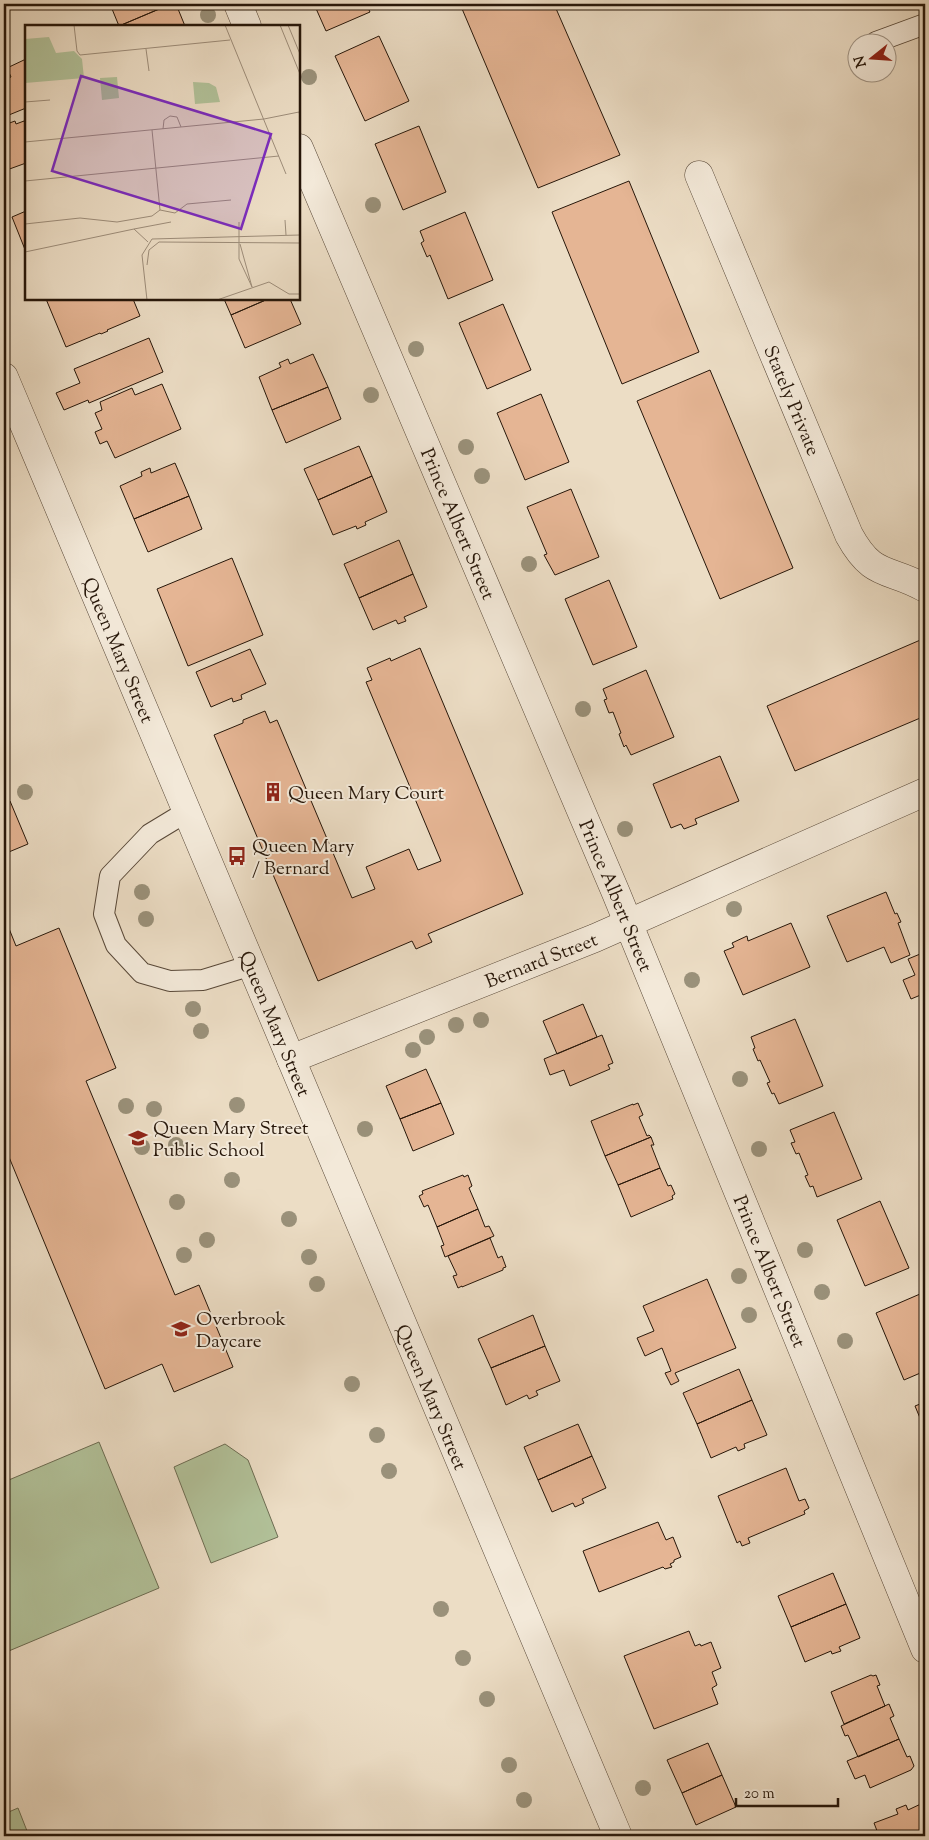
<svg xmlns="http://www.w3.org/2000/svg" width="929" height="1840" font-family="'Sorts Mill Goudy',serif">
  <style>
    .green { fill: #b2c29a; stroke: #6c6c52 }
    .building { fill: #e5b594; stroke: #261609 }
    .lines { fill: none; stroke-linecap: round; stroke-linejoin: round }
    .service-casing { stroke: #584838; stroke-width: 22 }
    .minor-casing { stroke: #584838; stroke-width: 29 }
    .service { stroke: #f3e9d9; stroke-width: 20 }
    .minor { stroke: #f3e9d9; stroke-width: 28 }
    .tree { fill: #9a917a }
    .labels { text-anchor: middle; stroke-width: 4; stroke-linejoin: round; paint-order: stroke }
    .street-label { font-size: 19px; fill: #261609; stroke: #f3e9d9 }
    .poi-label { font-size: 19px; fill: #261609; stroke: #f3e9d9; text-anchor: start }
    .inset-road { fill: none; stroke: #9d8d7a; stroke-width: 1 }
    .view { fill: #7b2cbf; fill-opacity: 0.15; stroke: #7b2cbf; stroke-width: 2.5 }
    .inset-edge { fill: none; stroke: #261609; stroke-width: 2.5 }
  </style>
  <rect width="100%" height="100%" fill="#ecddc5"/>
  <filter id="stains"><feTurbulence type="fractalNoise" baseFrequency=".004" numOctaves="4"/><feColorMatrix values="0 0 0 0 .2 0 0 0 0 .09 0 0 0 0 .02 0 0 0 .5 -.17"/></filter>
  <radialGradient id="worn" r=".72"><stop offset=".6" stop-color="#630" stop-opacity="0"/><stop offset="1" stop-color="#630" stop-opacity=".3"/></radialGradient>
  <!-- green -->
  <path class="green" d="M99,1442L159,1588L4,1653V1482Z
    M225,1444L248,1460L278,1537L211,1563L174,1467Z
    M18,1808L29,1836H4V1814Z"/>
  <!-- building -->
  <path class="building" d="M110,4H171L119,26Z
    M171,4H176L185,26H119Z
    M314,4H366L370,12L326,31Z
    M460,4H554L620,155L538,188Z
    M379,36L409,101L365,121L335,56Z
    M26,59V108L4,117V80L11,77L7,68Z
    M15,121L16,124L24,121L26,127V147H25L26,163L4,171V125Z
    M419,126L446,192L403,210L375,144Z
    M629,181L699,352L622,384L552,212Z
    M26,211V252L12,217Z
    M465,212L493,280L448,299L430,255L427,257L421,243L424,241L420,231Z
    M46,299H133L140,316L107,330L108,331L101,334L100,333L66,347Z
    M224,299H268L231,315Z
    M268,299H290L301,324L245,348L231,315Z
    M503,304L531,370L487,389L459,323Z
    M149,338L163,372L89,403L88,400L64,410L56,393L80,383L74,369Z
    M313,354L328,387L272,410L259,377L281,367L279,363L288,359L290,364Z
    M710,370L793,568L720,599L637,401Z
    M162,384L181,429L115,458L107,441L100,444L95,432L102,429L95,413L102,410L100,402L132,388L135,395Z
    M328,387L341,419L286,443L272,410Z
    M541,394L569,462L525,480L497,413Z
    M359,446L372,476L318,500L304,469Z
    M175,463L189,496L134,519L120,486L142,476L141,472L150,468L151,473Z
    M372,476L387,512L365,522L366,525L357,529L356,526L333,535L318,500Z
    M571,489L599,557L555,575L544,555L547,554L527,507Z
    M189,496L202,529L148,552L134,519Z
    M399,540L413,574L359,598L344,564Z
    M232,558L263,635L188,666L157,589Z
    M413,574L427,607L404,617L406,621L398,624L396,620L373,630L359,598Z
    M609,580L637,647L593,665L565,599Z
    M925,638V716L795,771L767,706Z
    M420,648L523,894L428,934L432,942L416,949L412,941L318,981L214,735L243,723V720L265,711L270,723L277,720L352,898L375,889L366,867L409,849L418,870L441,861L366,682L372,680L367,668L390,658L391,661Z
    M250,649L266,684L241,695L242,699L233,702L232,698L211,707L196,672Z
    M646,670L674,737L631,755L626,745L624,747L619,734L621,733L613,712L609,713L604,700L607,699L603,689Z
    M720,756L739,801L695,819L697,824L684,829L681,824L671,828L653,784Z
    M10,801L28,844L4,854V803Z
    M886,892L895,914L897,913L901,922L898,923L910,955L891,963L884,947L847,962L827,916Z
    M4,916L16,946L59,928L116,1068L86,1081L175,1295L199,1285L233,1367L174,1392L162,1364L105,1389L4,1145Z
    M791,923L810,967L743,995L724,951L734,947L732,943L747,936L748,941Z
    M925,952V996L923,994L911,999L903,980L915,975L908,959Z
    M583,1004L597,1037L557,1054L543,1021Z
    M795,1019L823,1086L779,1104L774,1093L772,1094L767,1083L770,1082L760,1060L758,1061L753,1049L755,1048L751,1037Z
    M602,1035L613,1063L608,1065L610,1069L570,1086L564,1070L550,1075L544,1059Z
    M426,1069L441,1103L400,1119L386,1086Z
    M441,1103L454,1134L413,1151L400,1119Z
    M638,1103L643,1115L639,1117L647,1136L649,1135L651,1137L605,1156L591,1121L633,1104V1105Z
    M834,1112L862,1179L817,1197L813,1186L810,1187L805,1176L808,1175L799,1153L796,1154L791,1143L795,1142L790,1130Z
    M651,1137L654,1145H651L660,1168L618,1185L605,1156Z
    M660,1168L668,1186L671,1185L675,1194L672,1196L673,1199L631,1217L618,1185Z
    M463,1175L464,1177L468,1175L472,1186L469,1188L478,1209L437,1227L428,1205L424,1207L419,1196L423,1194L422,1191Z
    M880,1201L909,1268L865,1286L837,1220Z
    M478,1209L485,1227L489,1226L494,1236L445,1257L441,1246L444,1245L437,1227Z
    M490,1238L498,1258L502,1256L506,1267L503,1268V1270L462,1287V1286L458,1288L453,1276L457,1275L448,1256Z
    M707,1279L736,1348L675,1373L679,1381L671,1385L665,1373L671,1371L662,1348L645,1356L637,1338L654,1331L643,1306Z
    M920,1294L925,1308V1371L904,1380L876,1313Z
    M533,1315L545,1346L491,1368L478,1339Z
    M545,1346L560,1381L536,1391L538,1395L529,1399L527,1395L506,1405L491,1368Z
    M739,1369L752,1400L697,1424L683,1393Z
    M752,1400L767,1435L744,1444L745,1448L738,1451L736,1447L711,1458L697,1424Z
    M925,1402V1430L915,1406Z
    M578,1424L592,1456L538,1480L524,1447Z
    M592,1456L606,1488L582,1499L584,1503L575,1507L573,1503L552,1512L538,1480Z
    M786,1468L799,1501L805,1499L809,1508L804,1511L805,1514L748,1538L750,1543L742,1546L740,1541L737,1543L718,1496Z
    M658,1522L666,1540L673,1537L681,1557L674,1560V1562L670,1564L672,1567L665,1569L663,1567L599,1592L583,1551Z
    M833,1573L846,1604L791,1627L778,1596Z
    M846,1604L860,1638L839,1647L841,1651L832,1654L831,1651L805,1662L791,1627Z
    M689,1631L695,1646L700,1644L701,1646L711,1642L721,1668L712,1672L717,1685L712,1688L718,1704L654,1729L624,1656Z
    M871,1675L873,1676L876,1675L880,1685L877,1686L885,1706L844,1724L831,1692Z
    M889,1704L894,1716L890,1718L899,1739L858,1757L848,1735L845,1736L841,1726Z
    M899,1739L907,1757L910,1756L914,1766L911,1770L870,1788L865,1775L855,1779L847,1761Z
    M708,1743L722,1775L682,1793L667,1760Z
    M722,1775L736,1807L696,1825L682,1793Z
    M925,1802V1836H879L874,1823L898,1814L896,1809L906,1805L908,1810Z"/>
  <g class="lines">
    <!-- service casing -->
    <g class="service-casing">
      <path id="service" d="M876,42L925,24
        M188,811L150,834L110,876L104,914L116,945L142,973L170,981L203,980L252,965"/>
    </g>
    <!-- minor casing -->
    <g class="minor-casing">
      <g id="minor">
        <path d="M238,4L247,26"/>
        <path id="s1" d="M299,148L616,893L925,1649"/>
        <path id="s2" d="M699,175L849,535C873,579 888,567 925,588"/>
        <path id="s3" d="M4,377C210,863 411,1351 618,1836"/>
        <path id="s4" d="M291,1059L595,938L925,792"/>
      </g>
    </g>
    <!-- service -->
    <use href="#service" class="service"/>
    <!-- minor -->
    <use href="#minor" class="minor"/>
  </g>
  <!-- trees -->
  <g class="tree">
    <circle cx="208" cy="15" r="8"/>
    <circle cx="309" cy="77" r="8"/>
    <circle cx="373" cy="205" r="8"/>
    <circle cx="416" cy="349" r="8"/>
    <circle cx="371" cy="395" r="8"/>
    <circle cx="466" cy="447" r="8"/>
    <circle cx="482" cy="476" r="8"/>
    <circle cx="529" cy="564" r="8"/>
    <circle cx="583" cy="709" r="8"/>
    <circle cx="25" cy="792" r="8"/>
    <circle cx="625" cy="829" r="8"/>
    <circle cx="142" cy="892" r="8"/>
    <circle cx="734" cy="909" r="8"/>
    <circle cx="146" cy="919" r="8"/>
    <circle cx="692" cy="980" r="8"/>
    <circle cx="193" cy="1009" r="8"/>
    <circle cx="481" cy="1020" r="8"/>
    <circle cx="456" cy="1025" r="8"/>
    <circle cx="201" cy="1031" r="8"/>
    <circle cx="427" cy="1037" r="8"/>
    <circle cx="413" cy="1050" r="8"/>
    <circle cx="740" cy="1079" r="8"/>
    <circle cx="237" cy="1105" r="8"/>
    <circle cx="126" cy="1106" r="8"/>
    <circle cx="154" cy="1109" r="8"/>
    <circle cx="365" cy="1129" r="8"/>
    <circle cx="176" cy="1145" r="8"/>
    <circle cx="142" cy="1147" r="8"/>
    <circle cx="759" cy="1149" r="8"/>
    <circle cx="232" cy="1180" r="8"/>
    <circle cx="177" cy="1202" r="8"/>
    <circle cx="289" cy="1219" r="8"/>
    <circle cx="207" cy="1240" r="8"/>
    <circle cx="805" cy="1250" r="8"/>
    <circle cx="184" cy="1255" r="8"/>
    <circle cx="309" cy="1257" r="8"/>
    <circle cx="739" cy="1276" r="8"/>
    <circle cx="317" cy="1284" r="8"/>
    <circle cx="822" cy="1292" r="8"/>
    <circle cx="749" cy="1315" r="8"/>
    <circle cx="845" cy="1341" r="8"/>
    <circle cx="352" cy="1384" r="8"/>
    <circle cx="377" cy="1435" r="8"/>
    <circle cx="389" cy="1471" r="8"/>
    <circle cx="441" cy="1609" r="8"/>
    <circle cx="463" cy="1658" r="8"/>
    <circle cx="487" cy="1699" r="8"/>
    <circle cx="509" cy="1765" r="8"/>
    <circle cx="643" cy="1788" r="8"/>
    <circle cx="524" cy="1800" r="8"/>
  </g>
  <!-- icons -->
  <defs>
    <g id="building-bare" transform="scale(1.5)"><path d="M-4-6H4V6H1V3H-1V6H-4ZM-2.5-4.3h1.7v1.8h-1.7ZM.8-4.3h1.7v1.8H.8ZM-2.5-1h1.7V.8h-1.7ZM.8-1h1.7V.8H.8Z" fill="#8f2418" stroke="#f3e9d9" stroke-width="2.5" paint-order="stroke"/></g>
    <g id="bus-bare" transform="scale(1.5)"><path d="M-5-6H5V4H4V6H2V4H-2V6H-4V4H-5ZM-3.5-4V0h7V-4ZM-3.5 1.2v1.5H-2V1.2ZM2 1.2v1.5H3.5V1.2Z" fill="#8f2418" stroke="#f3e9d9" stroke-width="2.5" paint-order="stroke"/></g>
    <g id="school-bare" transform="scale(1.5)"><path d="M0-5L7-2L0 1L-7-2ZM-4 1L0 2.5L4 1V4Q0 6-4 4Z" fill="#8f2418" stroke="#f3e9d9" stroke-width="2.5" paint-order="stroke"/></g>
  </defs>
  <g fill-rule="evenodd">
    <use href="#building-bare" x="273" y="792"/>
    <use href="#bus-bare" x="237" y="856"/>
    <use href="#school-bare" x="138" y="1138"/>
    <use href="#school-bare" x="181" y="1329"/>
  </g>
  <g class="labels">
    <!-- street labels -->
    <g class="street-label">
      <text dy="7" stroke="none"><textPath href="#s2" startOffset="244">Stately Private</textPath></text>
      <text dy="7" stroke="none"><textPath href="#s1" startOffset="408">Prince Albert Street</textPath></text>
      <text dy="7" stroke="none"><textPath href="#s3" startOffset="296">Queen Mary Street</textPath></text>
      <text dy="7" stroke="none"><textPath href="#s1" startOffset="812">Prince Albert Street</textPath></text>
      <text dy="7" stroke="none"><textPath href="#s4" startOffset="269">Bernard Street</textPath></text>
      <text dy="7" stroke="none"><textPath href="#s3" startOffset="701">Queen Mary Street</textPath></text>
      <text dy="7" stroke="none"><textPath href="#s1" startOffset="1218">Prince Albert Street</textPath></text>
      <text dy="7" stroke="none"><textPath href="#s3" startOffset="1106">Queen Mary Street</textPath></text>
    </g>
    <!-- poi labels -->
    <g class="poi-label">
      <text x="288" y="799">Queen Mary Court</text>
      <text x="252" y="852">Queen Mary<tspan x="252" dy="22">/ Bernard</tspan></text>
      <text x="153" y="1134">Queen Mary Street<tspan x="153" dy="22">Public School</tspan></text>
      <text x="196" y="1325">Overbrook<tspan x="196" dy="22">Daycare</tspan></text>
    </g>
  </g>
  <!-- overview -->
  <g transform="translate(25 25)">
    <rect width="275" height="275" fill="#ecddc5"/>
    <path d="M24,12L31,28L49,26L57,34L59,53L0,58V14ZM92,52L94,73L77,75L75,53ZM168,57L184,58L191,62L195,77L170,79Z" fill="#b2c29a"/>
    <path class="inset-road" d="M49,0L52,26L55,30L205,15M200,0L261,149M255,0L275,49M263,0L275,29M121,24L124,46M0,77L25,75M138,104L139,95L145,91L152,92L156,102M127,105L135,185M0,117L239,94L274,87L275,91M0,156L254,131M135,185L150,188L162,179L206,175M260,195L261,210M214,197V234L227,262M0,199L55,193L92,197L127,191L135,185M109,204L146,197M215,219L227,262M0,227L109,204L123,217M122,240L124,225L134,217L275,218M122,275L117,230L127,214L275,210M192,275L244,257L264,269H275"/>
    <path class="view" d="M56,51L246,109L216,204L27,146Z"/>
    <rect width="275" height="275" class="inset-edge"/>
  </g>
  <!-- margin -->
  <rect width="929" height="1840" fill="none" stroke="#ecddc5" stroke-width="20"/>
  <rect x="5" y="5" width="919" height="1830" fill="none" stroke="#261609" stroke-width="2.5"/>
  <rect x="10" y="10" width="909" height="1820" fill="none" stroke="#261609"/>
  <!-- north arrow -->
  <g transform="translate(872 58) rotate(253)"><circle r="24" fill="#f3e9d9" stroke="#a19586"/>
  <path d="M0-4L9 19L0 12L-9 19Z" fill="#8f2418"/>
  <text y="-8" font-size="14" font-weight="bold" text-anchor="middle" fill="#261609">N</text>
  </g>
  <!-- scale -->
  <path d="M736 1798v8h102v-8" fill="none" stroke="#261609" stroke-width="2.5"/>
  <text x="744" y="1798" font-size="15" fill="#261609" stroke="#f3e9d9" stroke-width="4" paint-order="stroke">20 m</text>
  <rect width="100%" height="100%" filter="url(#stains)"/>
  <rect width="100%" height="100%" fill="url(#worn)"/>
</svg>
